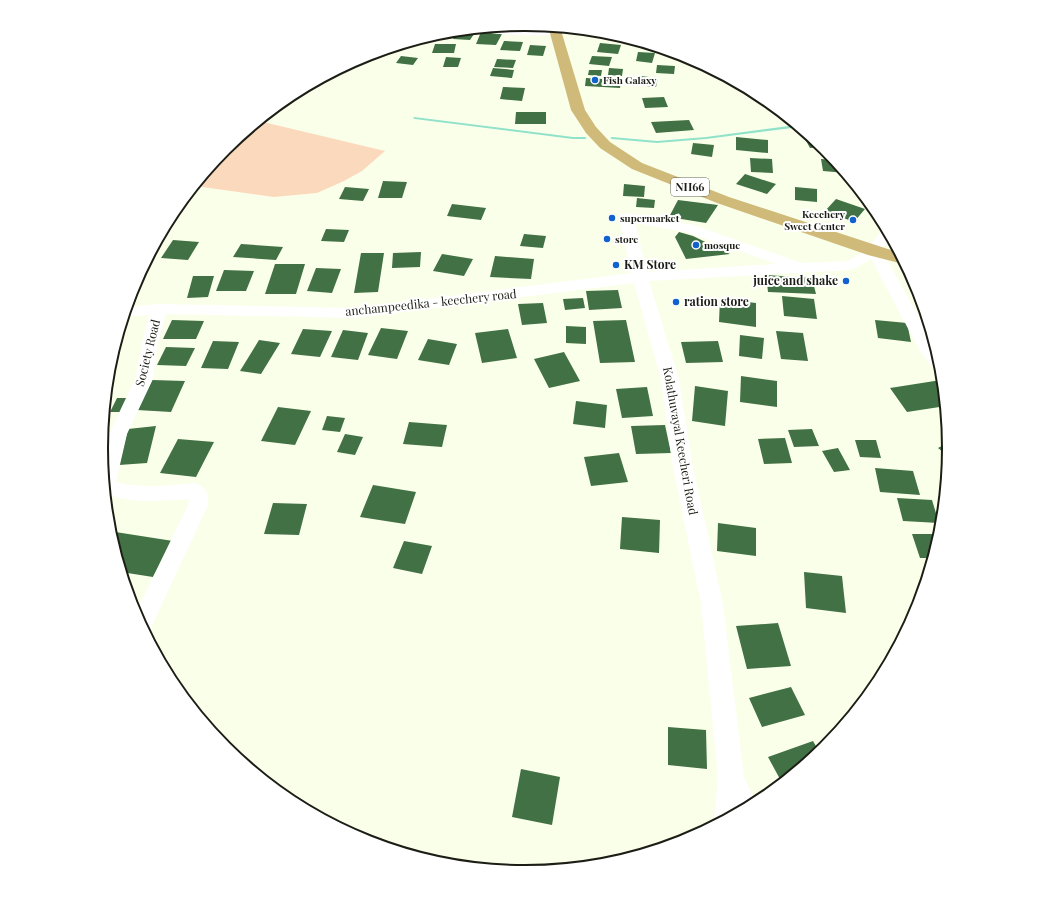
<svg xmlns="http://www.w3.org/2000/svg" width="1051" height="897" font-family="'Playfair Display',serif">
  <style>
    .green { fill: #fbd9bd }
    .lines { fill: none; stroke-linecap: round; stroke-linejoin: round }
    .stream { fill: #90e2ca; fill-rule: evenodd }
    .building { fill: #417144 }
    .minor { fill: #fff; fill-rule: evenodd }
    .trunk { fill: #d0ba7a; fill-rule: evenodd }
    .poi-dot { fill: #1162cc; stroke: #fff; stroke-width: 1.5 }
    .labels { text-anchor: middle; stroke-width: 4; stroke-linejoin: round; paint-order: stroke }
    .far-poi-label { font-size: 10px; font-weight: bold; fill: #1c1e16; stroke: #fff; text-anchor: start }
    .shield { fill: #fff; stroke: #60625c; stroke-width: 1 }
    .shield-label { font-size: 11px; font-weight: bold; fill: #1c1e16 }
    .poi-label { font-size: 12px; font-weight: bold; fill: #1c1e16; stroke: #fff; text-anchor: start }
    .street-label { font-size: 12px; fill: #1c1e16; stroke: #fff }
    .rim { fill: none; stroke: #1c1e16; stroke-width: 2 }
  </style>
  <rect width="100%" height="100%" fill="#faffe9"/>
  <!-- green -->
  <path class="green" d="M259,121L385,151L362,171L344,181L317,193L274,197L195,186L225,148Z"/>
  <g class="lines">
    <!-- stream -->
    <path class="stream" d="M414,117L573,137H585L587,138L585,139H573L415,119L413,118Z
      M797,125L800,127L706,139L657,143L612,139L610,138L612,137L657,141L706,137Z"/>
  </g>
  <!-- building -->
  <path class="building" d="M465,30L476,31L470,40L453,39L457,31Z
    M481,32L502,34L496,45L476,44Z
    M504,41L523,42L520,51L500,50Z
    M600,43L621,45L618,54L597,52Z
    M435,44H456L454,53H432Z
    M530,45L546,46L543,56L527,55Z
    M638,52L655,53L652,63L636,61Z
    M401,56L418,58L413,65L396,63Z
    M592,56L612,57L609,66L589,64Z
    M446,57L461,58L458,67H443Z
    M497,59L516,60L513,68L494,67Z
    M657,65L675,66L674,74L656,73Z
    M493,68L514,70L512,78L490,76Z
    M609,68L623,69L622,76L608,75Z
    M589,70H602L601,76L588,75Z
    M640,76L658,78L656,87L637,85Z
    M586,78L621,80L620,88L585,86Z
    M503,87L525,88L522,101L500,99Z
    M664,97L668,107L645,108L642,98Z
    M516,112H546V124H515Z
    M689,120L694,130L656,133L651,122Z
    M799,128H801L824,147L810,148Z
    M736,137L768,140V153L736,150Z
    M693,143L714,145L712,157L691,154Z
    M750,158L772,159L773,173L751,172Z
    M821,159L836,160L846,173L823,171Z
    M745,174L776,184L767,194L736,184Z
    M383,181L407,182L402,198H378Z
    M624,184L645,186L644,197L623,196Z
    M345,187L369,189L363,201L339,199Z
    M795,187L817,189V202L795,200Z
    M859,189L869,201H861Z
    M637,198L655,200L654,208L636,207Z
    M836,199L865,209L854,222L825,211Z
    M678,200L718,205L706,223L669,217Z
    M452,204L486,208L481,220L447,216Z
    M326,229L349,230L344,242L321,241Z
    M679,232L693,236L730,254L686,259L675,237Z
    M524,234L546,236L543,248L520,246Z
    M173,240L199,242L188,260L161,258Z
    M241,244L283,247L276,260L233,257Z
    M421,252L420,267L392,268L393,253Z
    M361,253H384L378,292L354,293Z
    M442,254L473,259L464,276L433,271Z
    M495,256L534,259L531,279L490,277Z
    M275,264H305L296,294H265Z
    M316,268L341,269L332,293L307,291Z
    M224,270L254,271L246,291H216Z
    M766,275L812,278L816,294L768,292Z
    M193,276H214L208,297L187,298Z
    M618,290L622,308L589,310L586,291Z
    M782,296L814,299L817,319L784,316Z
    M583,298L585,308L565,310L563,299Z
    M720,299L756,303V327L719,322Z
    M543,303L547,323L522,325L518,304Z
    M172,320L204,321L196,339H163Z
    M626,320L635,362L600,363L593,321Z
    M875,320L907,323L911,342L878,338Z
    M566,326L586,327V344L566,343Z
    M381,328L408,331L397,359L368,355Z
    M303,329L332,331L320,357L291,354Z
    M508,329L517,358L482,363L475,333Z
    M343,330L368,333L358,360L331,357Z
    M776,331L803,333L808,361L781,359Z
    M740,335L764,338L762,359L739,356Z
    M428,339L457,344L449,365L418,360Z
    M259,340L280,343L261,374L240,371Z
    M213,341L239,342L228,369L201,368Z
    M718,341L723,362L686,363L681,342Z
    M166,347L195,348L186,366L157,365Z
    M564,352L580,381L549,388L534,359Z
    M741,376L777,381V407L740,402Z
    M152,380L185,381L171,412L137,410Z
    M941,380L944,384L946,406L907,412L890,388Z
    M695,386L728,391L725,426L692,421Z
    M647,387L653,416L622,418L616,389Z
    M117,398H129L123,412H110Z
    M576,401L607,405L605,428L573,424Z
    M278,407L311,411L295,445L261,441Z
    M327,416L345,418L340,432L322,430Z
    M409,422L447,425L442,447L403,444Z
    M665,425L671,453L636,454L631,426Z
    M156,426L147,463L119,465L128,429Z
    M812,429L819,446L794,447L788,430Z
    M345,434L363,437L355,455L337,452Z
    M785,438L792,463L764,464L758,439Z
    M178,439L214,442L196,477L160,473Z
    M855,440H876L881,458L860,457Z
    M949,442L950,449L949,457L938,448Z
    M838,448L850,470L834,472L822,451Z
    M619,453L628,482L591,486L584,457Z
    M875,468L913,471L920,495L880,492Z
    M373,485L416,492L405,524L360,517Z
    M897,498L932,500L939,523L903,521Z
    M273,503L307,504L299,535L264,534Z
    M622,517L660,520L659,553L620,549Z
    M718,523L756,528V556L717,551Z
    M109,531L173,541L153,577L121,572Z
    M912,534H941L934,558H920Z
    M404,541L432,546L422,574L393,568Z
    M804,572L842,576L846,613L806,608Z
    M778,623L791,666L747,669L736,626Z
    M791,687L805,715L762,727L749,698Z
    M668,727L706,730L707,769L668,765Z
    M813,741L820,753L792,776L781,781L768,757Z
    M521,769L560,777L552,825L512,817Z"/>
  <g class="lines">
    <!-- minor -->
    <path class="minor" d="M497,27L556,29L561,32L556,35C541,35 488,37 479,29Z
      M626,213L694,225L802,263L848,261L869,248L883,228L886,227L891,237L882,251L937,349L943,374L936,372L920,351L871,259L856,268L851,270L649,281L679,379L692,462L723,604L744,777L757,804L716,826L714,820L718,777L701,604L672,462L661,379L634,283L356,318L166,314L158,343L153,379L127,434L116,482C141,489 169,485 195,483C206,487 209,494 208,505L149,632L145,633L135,614L188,505L189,499C160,501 133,504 105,494L102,459L109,434L135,379L142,343L149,315L124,317L127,307L159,304L356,308L631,273L619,217L621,214ZM635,223L686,232L777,264L647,272Z"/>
    <!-- trunk -->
    <path class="trunk" d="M548,26L560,27L585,110L596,127L610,142L642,163L729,197L900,253L906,264H903L868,255L717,203L632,169L600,148L586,133L571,110Z"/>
  </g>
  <!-- markers -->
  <g class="poi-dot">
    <circle cx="595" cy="80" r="4"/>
    <circle cx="612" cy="218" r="4"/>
    <circle cx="853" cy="220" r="4"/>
    <circle cx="607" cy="239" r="4"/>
    <circle cx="696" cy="245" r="4"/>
    <circle cx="616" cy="265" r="4"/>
    <circle cx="846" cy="281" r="4"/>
    <circle cx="676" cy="302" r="4"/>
  </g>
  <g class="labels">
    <!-- far-poi labels -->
    <g class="far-poi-label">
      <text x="603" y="84">Fish Galaxy</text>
      <text x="845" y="218" text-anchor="end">Keechery<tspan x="845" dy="12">Sweet Center</tspan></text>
      <text x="620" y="222">supermarket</text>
      <text x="615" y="243">store</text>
      <text x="704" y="249">mosque</text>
    </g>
    <!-- shield labels -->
    <rect class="shield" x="671" y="178" width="38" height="18" rx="3"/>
    <g class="shield-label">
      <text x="690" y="191">NH66</text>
    </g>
    <!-- poi labels -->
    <g class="poi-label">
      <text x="624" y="269">KM Store</text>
      <text x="838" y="285" text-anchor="end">juice and shake</text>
      <text x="684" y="306">ration store</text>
    </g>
    <!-- street labels -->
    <g class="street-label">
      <text transform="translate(431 303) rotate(-6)" y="4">anchampeedika - keechery road</text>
      <text transform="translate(148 353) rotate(-76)" y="4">Society Road</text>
      <text transform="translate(680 441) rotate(80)" y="4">Kolathuvayal Keecheri Road</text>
    </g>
  </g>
  <!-- crop -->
  <path d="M0 0H1051V897H0ZM108 448a417 417 0 1 1 834 0a417 417 0 1 1-834 0Z" fill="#fff" fill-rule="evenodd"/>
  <path class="rim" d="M108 448a417 417 0 1 1 834 0a417 417 0 1 1-834 0Z"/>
</svg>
